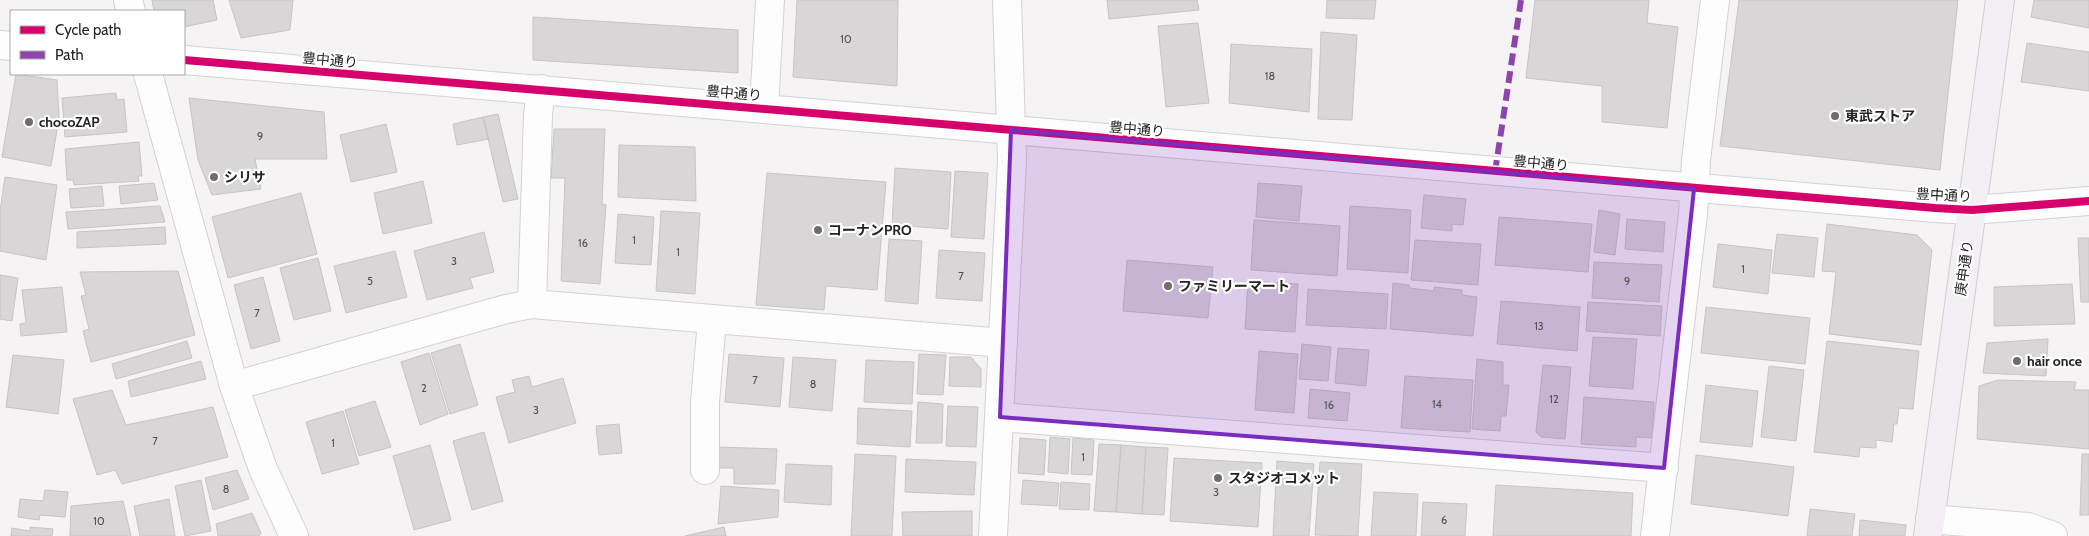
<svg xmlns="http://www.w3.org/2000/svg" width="2089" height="536" font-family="Cabin,'Noto Sans JP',sans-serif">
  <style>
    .building { fill: #d9d6d8; stroke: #c7c4c6 }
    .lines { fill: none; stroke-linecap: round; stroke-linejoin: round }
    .minor-casing { stroke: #d3d1d2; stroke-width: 30 }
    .major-casing { stroke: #d0cfcf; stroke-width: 30 }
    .minor { stroke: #fefdfe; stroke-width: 28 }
    .major { stroke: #f3eff5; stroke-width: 28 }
    .quiet { stroke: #8e44ad; stroke-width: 6; stroke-dasharray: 12 6; stroke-linecap: butt }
    .cycleway-casing { stroke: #fff; stroke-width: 11 }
    .cycleway { stroke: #d6006c; stroke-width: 8 }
    .marked { fill: #7b2cbf; fill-opacity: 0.2; stroke: #7b2cbf; stroke-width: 4; stroke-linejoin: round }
    .poi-dot { fill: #6e6c6e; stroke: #fff; stroke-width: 2 }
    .labels { text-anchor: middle; stroke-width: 4.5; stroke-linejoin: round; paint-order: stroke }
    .number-label { font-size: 11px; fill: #525052 }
    .street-label { font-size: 14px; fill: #252325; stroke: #fff }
    .poi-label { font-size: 14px; font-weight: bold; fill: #252325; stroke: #fff; text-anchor: start }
  </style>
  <rect width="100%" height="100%" fill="#f6f3f5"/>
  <!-- building -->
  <path class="building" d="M152,0H213L217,20L184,27V11H154Z
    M229,0H293L290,30L241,38Z
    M797,0H898L897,86L793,77Z
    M1107,0H1197L1199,10L1109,19Z
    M1327,0H1376L1374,19L1326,18Z
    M1535,0H1649L1647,23L1678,27L1667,128L1602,122V86L1526,78Z
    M1739,0H1958L1940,170L1720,146Z
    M2034,0H2089V28L2031,17Z
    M533,17L738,30V73L533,60Z
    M1198,23L1209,103L1166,107L1158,26Z
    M1321,32L1357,35L1352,120L1318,119Z
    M2027,43L2089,52V91L2021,82Z
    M1231,44L1312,49L1309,112L1229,103Z
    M16,74L57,80L59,118L51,166L2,157Z
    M116,93L117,100L124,99L127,132L65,137L62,98Z
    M189,98L324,112L327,159H255L261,189L212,195L198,160Z
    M498,114L518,199L503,202L483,117Z
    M483,117L489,139L457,145L453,124Z
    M386,124L397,172L351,182L340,135Z
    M554,129H605L602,204L606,205L600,284L561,281L565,178H551Z
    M139,142L142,176H138L139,181L74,185L73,180H67L65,149Z
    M619,145L695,147L696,201L618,197Z
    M895,168L951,172L948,229L892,225Z
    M955,171L988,173L984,239L951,237Z
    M767,173L886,182L877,290L826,286L824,310L756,305Z
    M5,177L57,185L46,260L0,251V211Z
    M423,181L432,223L383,234L374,193Z
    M154,183L158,200L121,204L119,186Z
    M1258,183L1302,186L1299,221L1256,217Z
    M102,186L104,206L71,208L69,189Z
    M301,193L317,254L228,278L212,217Z
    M1424,195L1466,199L1463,225L1452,224V231L1421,228Z
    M160,206L165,222L68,229L66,212Z
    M1350,206L1411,210L1408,273L1347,269Z
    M1599,210L1620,214L1615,255L1594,252Z
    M661,211L700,213L695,294L656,291Z
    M618,214L654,217L651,265L615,263Z
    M1499,217L1592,224L1588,272L1495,265Z
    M1627,219L1665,222L1663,252L1625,249Z
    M1254,220L1340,226L1337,276L1251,270Z
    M1827,224L1917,235L1932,250L1921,345L1829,334L1836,272L1822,271Z
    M165,227L166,244L77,248V232Z
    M484,232L494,272L470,278L473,288L427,300L414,251Z
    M1777,234L1818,238L1814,277L1772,273Z
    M2078,238H2089V302H2081Z
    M889,239L922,241L918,304L885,301Z
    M1415,240L1481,244L1478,285L1411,280Z
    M1718,244L1772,250L1768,294L1713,287Z
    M939,250L985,253L982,301L936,298Z
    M395,251L407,297L346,313L334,266Z
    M318,258L331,311L294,320L280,268Z
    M1127,260L1213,267L1208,318L1123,311Z
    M1594,262L1662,265L1659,302L1592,298Z
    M178,271L195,335L91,362L83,331L89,329L81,296L86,295L80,272Z
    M0,275L18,278L12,321L0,319Z
    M263,277L280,341L251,349L234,285Z
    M1248,281L1298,284L1295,332L1245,329Z
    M1393,283L1409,285L1410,288L1434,291V287L1462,290V295L1477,297L1473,336L1390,329Z
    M2072,284L2075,324L1994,326V287Z
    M62,287L67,332L21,336L20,324L26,323L22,290Z
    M1308,289L1388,294L1386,329L1306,325Z
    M1501,301L1580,307L1577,351L1497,344Z
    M1588,302L1662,306L1660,336L1586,331Z
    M1706,307L1810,318L1805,364L1701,353Z
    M1593,337L1637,339L1633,389L1589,386Z
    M2048,339L2046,376L1983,373L1987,343Z
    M187,341L192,358L116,379L112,364Z
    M1827,341L1919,351L1913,409L1899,408L1897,424H1894L1892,442L1876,440V448L1860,447L1859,457L1814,452Z
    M460,344L478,405L450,414L431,353Z
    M1302,344L1331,347L1328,381L1299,379Z
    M1338,348L1369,350L1366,386L1335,383Z
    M1259,351L1298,354L1294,413L1255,410Z
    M429,353L448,414L420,425L401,362Z
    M729,354L784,358L780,407L725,402Z
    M919,354L946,355L943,395L917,394Z
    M13,355L64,360L58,414L6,407Z
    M793,357L836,360L832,411L789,407Z
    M950,357H971L981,369V387L949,386Z
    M1477,359L1503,362V385H1509L1506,416H1501L1500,431L1472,429Z
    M866,360L914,362L912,404L864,402Z
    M201,361L206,379L131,397L128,381Z
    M1543,365L1571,367L1565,439L1541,437L1536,432Z
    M1769,366L1804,370L1796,441L1761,437Z
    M529,376L532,387L563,378L576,423L509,443L496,397L515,392L512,380Z
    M1405,376L1473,380L1470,432L1401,428Z
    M1998,380L2076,382L2074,390H2089V449L1977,439L1979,386Z
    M1706,385L1758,391L1752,447L1700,442Z
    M1310,389L1350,393L1347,421L1308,418Z
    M112,390L126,425L213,407L228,457L122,484L115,470L97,475L73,399Z
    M1584,397L1654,402L1652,438L1636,437V447L1581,444Z
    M375,401L391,447L359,456L345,410Z
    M918,402L943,404L942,443H916Z
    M948,406L978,407L976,447L946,446Z
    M858,408L912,411L910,447L857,444Z
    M343,411L359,464L322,474L306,422Z
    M619,424L622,453L599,455L596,426Z
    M484,432L503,501L472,510L453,441Z
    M1050,437L1070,439L1068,474L1048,472Z
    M1020,438L1046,440L1044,475L1018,473Z
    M1073,438L1094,440L1092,475L1071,474Z
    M1099,444L1121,445L1116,512L1094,511Z
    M430,445L451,520L414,530L393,456Z
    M1121,445L1146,447L1142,514L1116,512Z
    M718,447L777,449L775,484H734V468H719Z
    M1146,447L1168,448L1164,515L1142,514Z
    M855,454L896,456L892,536H851Z
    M2082,454H2089V515H2080Z
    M1696,455L1794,467L1788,516L1691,504Z
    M1174,458L1262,463L1258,527L1170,521Z
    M906,459L976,462L974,495L905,492Z
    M1277,461L1314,464L1309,536H1273Z
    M1320,462L1362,464L1358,536L1315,535Z
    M786,464L832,466L831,505L784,502Z
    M237,470L249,499L213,510L205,478Z
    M201,480L211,531L185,536L175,486Z
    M1023,480L1059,483L1057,506L1021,504Z
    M1061,482L1090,484L1089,510L1059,509Z
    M1496,485L1633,493L1631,536H1493Z
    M721,486L779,490L778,517L718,524Z
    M45,490L68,492L65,517L40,515L39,520L18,517L20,499L43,501Z
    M1374,492L1418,494L1416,536H1371Z
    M169,499L175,536H140L134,506Z
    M123,501L131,536H70L71,506Z
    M1423,502L1467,504L1465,536H1421Z
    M1810,509L1855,514L1852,536H1807Z
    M972,511V536H903L902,512Z
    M252,513L261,533L259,536H218L216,524Z
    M1860,520L1906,525L1905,536H1859Z
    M30,527L53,529L52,536H11L12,528L30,531Z
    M724,527L726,536H685Z"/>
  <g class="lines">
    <!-- minor casing -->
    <g class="minor-casing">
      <path id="minor" d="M128,0L131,11
        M0,45L11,46
        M184,60L1935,208L1972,210L2089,201
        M148,74L234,386L263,469L294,536
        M764,108L770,0
        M532,304L538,115L541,89
        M234,386L506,309L532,304L1003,343
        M1000,417L1664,468
        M705,470V402L712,320
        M1930,519L2028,527L2053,536
        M993,536L1012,160L1007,0
        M1655,536L1693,214L1696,160L1715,0"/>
    </g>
    <!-- major casing -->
    <g class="major-casing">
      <path id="major" d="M1928,536L2000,0"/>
    </g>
    <!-- minor -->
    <use href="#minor" class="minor"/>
    <!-- major -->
    <use href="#major" class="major"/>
    <!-- quiet -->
    <path class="quiet" d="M1495,172L1521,0"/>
    <!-- cycleway casing -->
    <g class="cycleway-casing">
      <path id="cycleway" d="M184,60L1935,208L1972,210L2089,201"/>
    </g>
    <!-- cycleway -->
    <use href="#cycleway" class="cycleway"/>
  </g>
  <!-- marked area -->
  <path class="marked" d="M1011,130L1694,189L1664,468L1000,417Z"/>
  <!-- markers -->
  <g class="poi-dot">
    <circle cx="1835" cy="116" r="5"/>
    <circle cx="29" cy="122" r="5"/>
    <circle cx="214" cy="177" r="5"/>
    <circle cx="818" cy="230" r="5"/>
    <circle cx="1168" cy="286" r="5"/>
    <circle cx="2017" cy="361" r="5"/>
    <circle cx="1218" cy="478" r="5"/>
  </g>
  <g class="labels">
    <!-- number labels -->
    <g class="number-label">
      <text x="846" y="43">10</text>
      <text x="1270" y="80">18</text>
      <text x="260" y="140">9</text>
      <text x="634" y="244">1</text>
      <text x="583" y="247">16</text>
      <text x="678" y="256">1</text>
      <text x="454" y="265">3</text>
      <text x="1743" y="273">1</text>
      <text x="961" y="280">7</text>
      <text x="370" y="285">5</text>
      <text x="1627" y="285">9</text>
      <text x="257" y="317">7</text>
      <text x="1539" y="330">13</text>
      <text x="755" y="384">7</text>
      <text x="813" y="388">8</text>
      <text x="424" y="392">2</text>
      <text x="1554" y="403">12</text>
      <text x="1437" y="408">14</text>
      <text x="1329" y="409">16</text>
      <text x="536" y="414">3</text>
      <text x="155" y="445">7</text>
      <text x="333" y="447">1</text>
      <text x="1083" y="461">1</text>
      <text x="226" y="493">8</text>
      <text x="1216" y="496">3</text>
      <text x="1444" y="524">6</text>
      <text x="99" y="525">10</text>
    </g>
    <!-- street labels -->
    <g class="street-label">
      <text transform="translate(330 60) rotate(5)" y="5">豊中通り</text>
      <text transform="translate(734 93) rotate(5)" y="5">豊中通り</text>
      <text transform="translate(1137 129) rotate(5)" y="5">豊中通り</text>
      <text transform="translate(1541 163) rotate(5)" y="5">豊中通り</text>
      <text transform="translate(1944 195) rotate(3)" y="5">豊中通り</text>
      <text transform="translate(1964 268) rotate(-82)" y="5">庚申通り</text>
    </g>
    <!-- poi labels -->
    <g class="poi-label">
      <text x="1845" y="121">東武ストア</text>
      <text x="39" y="127">chocoZAP</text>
      <text x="224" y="182">シリサ</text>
      <text x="828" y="235">コーナンPRO</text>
      <text x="1178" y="291">ファミリーマート</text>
      <text x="2027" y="366">hair once</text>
      <text x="1228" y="483">スタジオコメット</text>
    </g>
  </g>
  <!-- legend -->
  <rect x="10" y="10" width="175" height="65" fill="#ffffff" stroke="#a8a7a8"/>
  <rect x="20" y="26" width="25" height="8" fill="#d6006c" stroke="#a8a7a8"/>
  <text x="55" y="35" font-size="15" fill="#252325">Cycle path</text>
  <rect x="20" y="51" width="25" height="8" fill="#8e44ad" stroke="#a8a7a8"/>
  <text x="55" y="60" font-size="15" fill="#252325">Path</text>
</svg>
